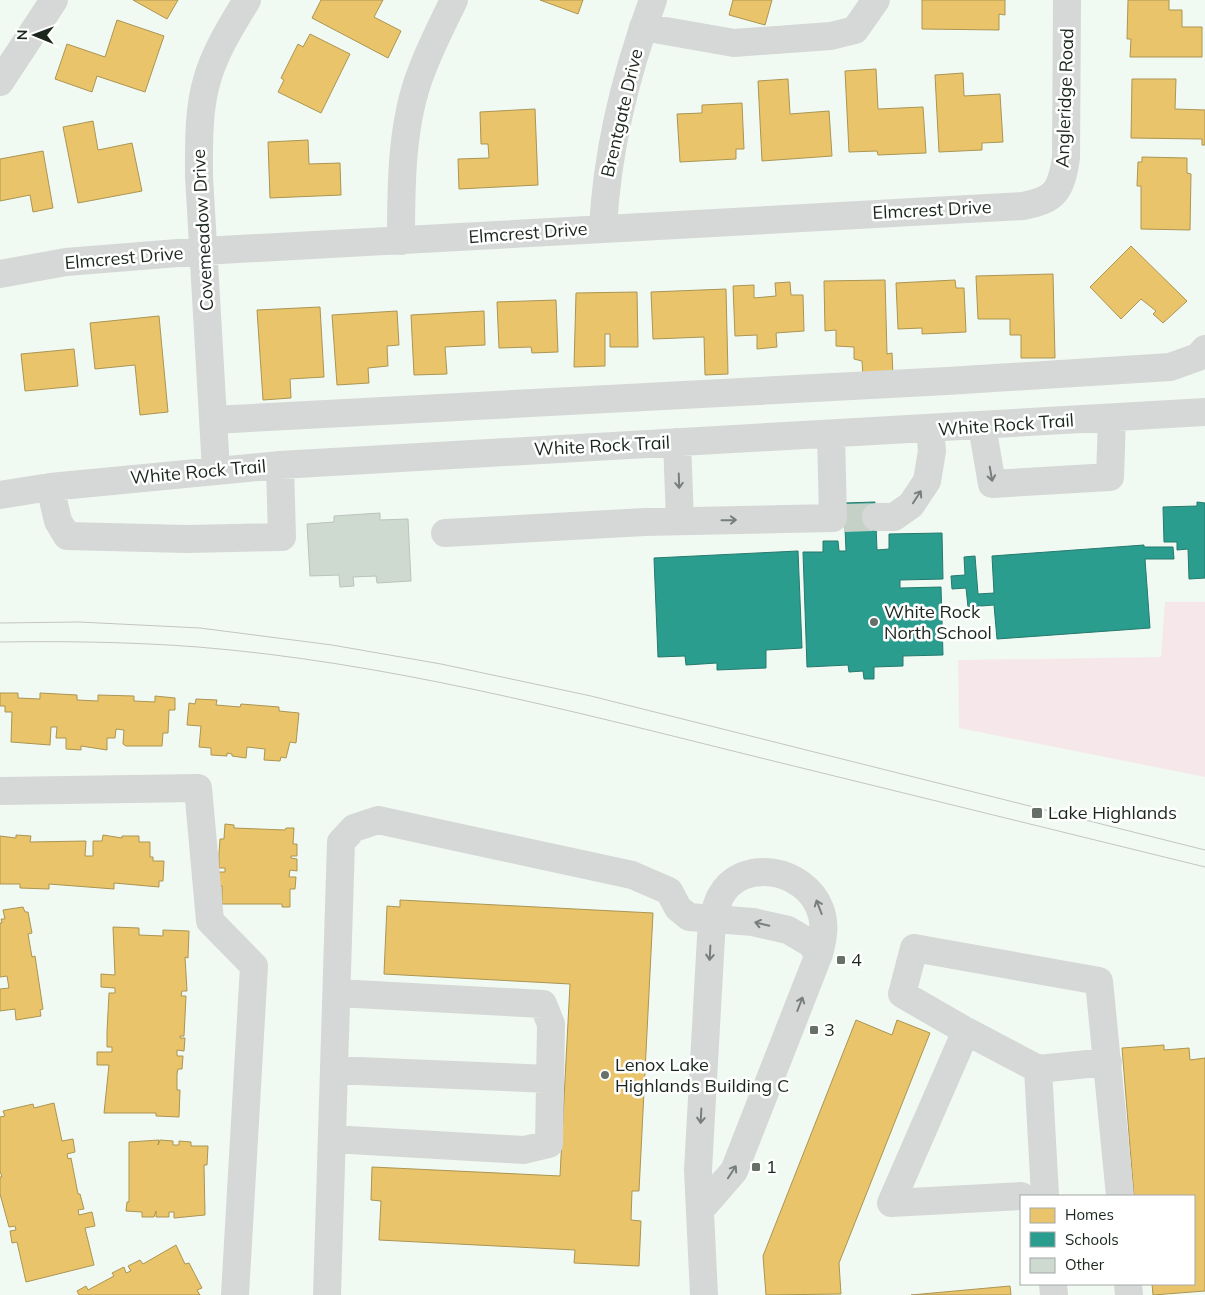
<svg xmlns="http://www.w3.org/2000/svg" width="1205" height="1295" font-family="Mulish,sans-serif">
  <style>
    .green { fill: #f6e8ea }
    .homes { fill: #e9c46a; stroke: #ab9553 }
    .schools { fill: #2a9d8f; stroke: #26796d }
    .building { fill: #ced9d0; stroke: #bac4bc }
    .lines { fill: none; stroke-linecap: round; stroke-linejoin: round }
    .minor-tunnel { stroke: #c5d0c7; stroke-width: 28; stroke-dasharray: 28 14; stroke-linecap: butt }
    .minor { stroke: #d6d8d7; stroke-width: 28 }
    .tram { stroke: #c3c5c3; stroke-width: 1 }
    .oneway { stroke: #787f7a }
    .poi-dot { fill: #667068; stroke: #fff; stroke-width: 2 }
    .labels { text-anchor: middle; stroke-width: 5; stroke-linejoin: round; paint-order: stroke }
    .street-label { font-size: 18px; fill: #1b261d; stroke: #fff }
    .poi-label { font-size: 18px; fill: #1b261d; stroke: #fff; text-anchor: start }
  </style>
  <rect width="100%" height="100%" fill="#f0faf2"/>
  <!-- green -->
  <path class="green" d="M1165,602H1205V777L959,728L958,660L1161,657Z"/>
  <!-- homes -->
  <path class="homes" d="M133,0H178L167,19Z
    M321,0H383L374,17L401,31L388,58L312,18Z
    M540,0H583L578,14Z
    M733,0H772L765,25L729,15Z
    M922,0H1005V15L999,14V30L922,29Z
    M1128,0H1169V10H1182V27H1202V57H1130L1131,39H1127Z
    M117,20L164,36L145,92L97,76L92,92L55,79L67,44L105,57Z
    M310,34L350,54L321,113L278,92L284,80L281,78L298,44L303,47Z
    M876,69L878,109L923,107L926,153L878,155L877,151L849,152L845,71Z
    M963,73L964,96L1000,94L1003,142L982,143V150L939,152L935,75Z
    M788,79L790,114L829,111L832,156L762,161L758,81Z
    M1132,79H1176L1175,109L1205,110V145H1202V139L1131,138Z
    M742,103L744,149H736V159L680,162L677,114L702,113V105Z
    M535,109L538,185L459,189L458,159L489,158L488,144H481L480,112Z
    M93,121L98,150L132,143L142,191L78,203L63,127Z
    M308,140L309,164L340,163L341,195L270,198L268,142Z
    M43,151L53,208L33,212L30,195L0,201V159Z
    M1142,157L1187,158V173L1191,174L1190,230L1141,229V186H1137L1138,162H1142Z
    M1131,246L1187,301L1163,323L1153,314L1156,311L1141,299L1121,319L1090,287Z
    M1053,274L1055,358H1021V335H1010V319H978L976,276Z
    M885,280L887,354L892,353L893,376L863,377L862,361L854,359V347L836,346V330L825,331L824,281Z
    M955,280L956,288H964L966,332L922,334V328L898,329L896,283Z
    M790,282L791,295H803L804,331L776,333L777,347L757,349V335L735,336L733,286L754,285V298L776,296L775,283Z
    M726,289L728,374L705,375L704,337L653,339L651,292Z
    M637,292L638,347H610V334H605V366L574,367L576,293Z
    M556,300L558,352L532,353L531,347L499,348L497,302Z
    M320,307L324,377L290,379L291,398L263,400L257,310Z
    M397,311L399,345L387,346L388,366L368,368L369,383L337,385L332,315Z
    M484,311L485,345L445,347L447,374L414,375L411,315Z
    M159,316L168,412L140,415L135,365L95,369L90,323Z
    M74,349L78,386L25,391L21,354Z
    M0,693H18V698L40,699V693L77,695V700L98,701V695L134,696V701L155,702V696L175,698V710H169L168,733H163L162,746H126L123,744L124,730L116,729L115,738H107V750L81,746V750L66,749V738H56L57,727H51L50,745L11,742L12,712H5V706H0Z
    M196,699L217,700L216,705L240,707L241,704L279,707V711L299,713L296,743L290,742L286,758L281,757L280,761L264,760L265,749L247,747L246,758L232,756V754L227,753V756L211,755V748L199,747L201,726L187,725L189,703L195,704Z
    M225,824L234,825V828L285,830L286,828H294L293,844H297V856H291V858L297,859V871L290,870L289,877H296L295,889H290V907H282V904H222V886H218L219,872H225V868H219V853L220,839H224Z
    M16,835L31,836L30,842L86,841L85,856H93V841H102L103,835L122,838V836H139V842H150V857H153V861H164L163,881H159V887L114,883V889L49,884V889L20,888V884H0V836L16,838Z
    M400,900L653,913L639,1191H632L631,1220L641,1221L639,1266L574,1263L575,1250L379,1240L381,1201L371,1200L372,1167L560,1176L570,984L384,974L387,906L400,907Z
    M23,907L25,912H28L32,933L28,934L32,957L35,956L43,1009L40,1010L41,1016L16,1020L15,1009L0,1011V989L9,988L7,976L0,977V923H2L1,919H5L3,910Z
    M113,927L139,928V935L163,936V930L189,931L188,958L185,957L187,991H182L181,996H186L184,1036H180V1038H185L184,1051L177,1050V1056H183L182,1069H178L177,1074V1090H180L179,1117L156,1116V1113H104L109,1065H97V1052H112V1047H107V1032L109,993H115V988L101,987V974L115,975Z
    M856,1020L892,1035L897,1020L930,1033L839,1263L841,1294L766,1295L763,1256Z
    M1164,1045V1050L1189,1048L1190,1060L1205,1058V1291L1153,1295L1152,1284H1194V1196H1134L1122,1048Z
    M54,1103L62,1141L73,1139L75,1152L67,1154L68,1159L71,1158L78,1194H80L84,1209L78,1210L79,1215L92,1212L95,1226L85,1228L94,1265L26,1282L17,1242L12,1243L10,1231L16,1230L15,1226L9,1227L0,1194V1177H2L0,1171V1117L5,1116L3,1111L33,1104L34,1108Z
    M159,1140L158,1145L160,1140L173,1141V1145H179V1141L191,1142V1146H208L207,1165H204L205,1215L174,1218V1212H169V1217H156V1211L154,1217H142V1212L126,1211L127,1202H129V1142Z
    M176,1245L185,1264L189,1263L202,1288L197,1290L200,1295H79L77,1291L86,1286L88,1290L114,1276L112,1273L124,1267L126,1273L131,1271L128,1266L140,1260L143,1264Z
    M1010,1286L1011,1295H911Z"/>
  <!-- schools -->
  <path class="schools" d="M875,502L877,550L889,549V534L942,533L943,579L900,580V588L941,587L943,655L903,656V666L874,667V679H864L863,671L849,672L848,665L807,667L803,552H823V541H838L839,551H846L844,503Z
    M1197,502L1205,503V578L1189,579L1188,549L1177,550V542H1164L1163,507L1197,506Z
    M1144,545V547H1173L1174,559H1145L1150,628L997,639L994,605L968,607L966,588L952,589L951,576L965,575L964,557L975,556L978,594L994,593L992,556Z
    M798,551L802,648L766,650V668L717,670V663L686,665L685,656L658,657L654,558Z"/>
  <!-- building -->
  <path class="building" d="M380,513V520L408,519L411,581L377,583L376,576L353,577L354,586L340,587L339,575L310,576L307,524L334,522V516Z"/>
  <g class="lines">
    <!-- minor-tunnel -->
    <path class="minor-tunnel" d="M844,518L876,517"/>
    <!-- minor -->
    <path class="minor" d="M643,27L734,43L831,36L855,30L876,0
      M0,82L54,0
      M603,228C607,150 626,73 653,0
      M401,241C401,186 401,122 422,70C431,46 443,23 454,0
      M0,274L66,262L203,251L1023,206C1056,200 1061,190 1066,158L1067,0
      M213,420L947,381L1170,367L1198,357L1205,349
      M982,426L992,484L1110,477L1112,418
      M677,442L680,521
      M216,470L199,176C199,145 198,110 207,80C215,51 232,25 247,0
      M50,487L58,521L67,536L187,539L282,537L280,465
      M0,495L50,487L280,465L1205,412
      M876,517H894L911,505L927,481L932,451L930,429
      M445,533L645,522L833,518L831,434
      M0,791L198,788L210,921L254,966L235,1295
      M966,1031L1038,1069L1045,1195
      M1038,1069L1108,1062
      M334,1070L550,1079
      M332,1139L524,1150L549,1144L551,1024L543,1004L337,993
      M1021,1196L891,1203L966,1031L902,994L914,948L1099,981L1120,1196
      M701,1209L734,1171L819,954C823,939 826,924 820,909C805,869 742,856 720,897C717,904 715,912 712,919L698,1170L704,1295
      M1053,1284L1054,1295
      M1128,1284L1129,1295
      M327,1295L341,842L354,828L378,820L632,875L669,891L678,908L689,917L753,922L788,930L810,943L819,954"/>
    <!-- tram -->
    <path class="tram" d="M0,623L79,622L200,628L332,645L441,664L591,696L1205,850
      M0,642C66,641 132,642 198,647C384,662 568,710 749,755C901,792 1053,830 1205,867"/>
  </g>
  <!-- one-way arrows -->
  <defs><path id="oneway-shaft" d="M-6 0H5M1.5-3L5.5 0L1.5 3" fill="none" stroke-width="1.6" stroke-linecap="round" stroke-linejoin="round" transform="scale(1.25)"/></defs>
  <g class="oneway">
    <use href="#oneway-shaft" transform="translate(991 474) rotate(80)"/>
    <use href="#oneway-shaft" transform="translate(679 481) rotate(88)"/>
    <use href="#oneway-shaft" transform="translate(917 497) rotate(-57)"/>
    <use href="#oneway-shaft" transform="translate(729 520) rotate(-1)"/>
    <use href="#oneway-shaft" transform="translate(819 907) rotate(-111)"/>
    <use href="#oneway-shaft" transform="translate(762 924) rotate(-167)"/>
    <use href="#oneway-shaft" transform="translate(710 953) rotate(93)"/>
    <use href="#oneway-shaft" transform="translate(800 1004) rotate(-69)"/>
    <use href="#oneway-shaft" transform="translate(701 1116) rotate(93)"/>
    <use href="#oneway-shaft" transform="translate(732 1172) rotate(-57)"/>
  </g>
  <!-- markers -->
  <g class="poi-dot">
    <circle cx="874" cy="622" r="5"/>
    <rect x="1031" y="807" width="12" height="12" rx="2.5"/>
    <rect x="836" y="955" width="10" height="10" rx="2.5"/>
    <rect x="809" y="1025" width="10" height="10" rx="2.5"/>
    <circle cx="605" cy="1075" r="5"/>
    <rect x="751" y="1162" width="10" height="10" rx="2.5"/>
  </g>
  <g class="labels">
    <!-- street labels -->
    <g class="street-label">
      <text transform="translate(1065 98) rotate(-88)" y="6">Angleridge Road</text>
      <text transform="translate(622 113) rotate(-77)" y="6">Brentgate Drive</text>
      <text transform="translate(932 210) rotate(-3)" y="6">Elmcrest Drive</text>
      <text transform="translate(203 230) rotate(-93)" y="6">Covemeadow Drive</text>
      <text transform="translate(528 233) rotate(-4)" y="6">Elmcrest Drive</text>
      <text transform="translate(124 258) rotate(-5)" y="6">Elmcrest Drive</text>
      <text transform="translate(1006 425) rotate(-4)" y="6">White Rock Trail</text>
      <text transform="translate(602 446) rotate(-3)" y="6">White Rock Trail</text>
      <text transform="translate(198 472) rotate(-5)" y="6">White Rock Trail</text>
    </g>
    <!-- poi labels -->
    <g class="poi-label">
      <text x="884" y="618">White Rock<tspan x="884" dy="21">North School</tspan></text>
      <text x="1048" y="819">Lake Highlands</text>
      <text x="851" y="966">4</text>
      <text x="824" y="1036">3</text>
      <text x="615" y="1071">Lenox Lake<tspan x="615" dy="21">Highlands Building C</tspan></text>
      <text x="766" y="1173">1</text>
    </g>
  </g>
  <!-- legend -->
  <rect x="1020" y="1195" width="175" height="90" fill="#ffffff" stroke="#a4a8a5"/>
  <rect x="1030" y="1208" width="25" height="15" fill="#e9c46a" stroke="#a4a8a5"/>
  <text x="1065" y="1220" font-size="15" fill="#1b261d">Homes</text>
  <rect x="1030" y="1232" width="25" height="15" fill="#2a9d8f" stroke="#a4a8a5"/>
  <text x="1065" y="1245" font-size="15" fill="#1b261d">Schools</text>
  <rect x="1030" y="1258" width="25" height="15" fill="#ced9d0" stroke="#a4a8a5"/>
  <text x="1065" y="1270" font-size="15" fill="#1b261d">Other</text>
  <!-- north arrow -->
  <g transform="translate(35 35) rotate(271)" stroke="#ffffff" stroke-width="4" paint-order="stroke">
  <path d="M0-4L9 19L0 12L-9 19Z" fill="#1b261d"/>
  <text y="-8" font-size="14" font-weight="bold" text-anchor="middle" fill="#1b261d">N</text>
  </g>
</svg>
